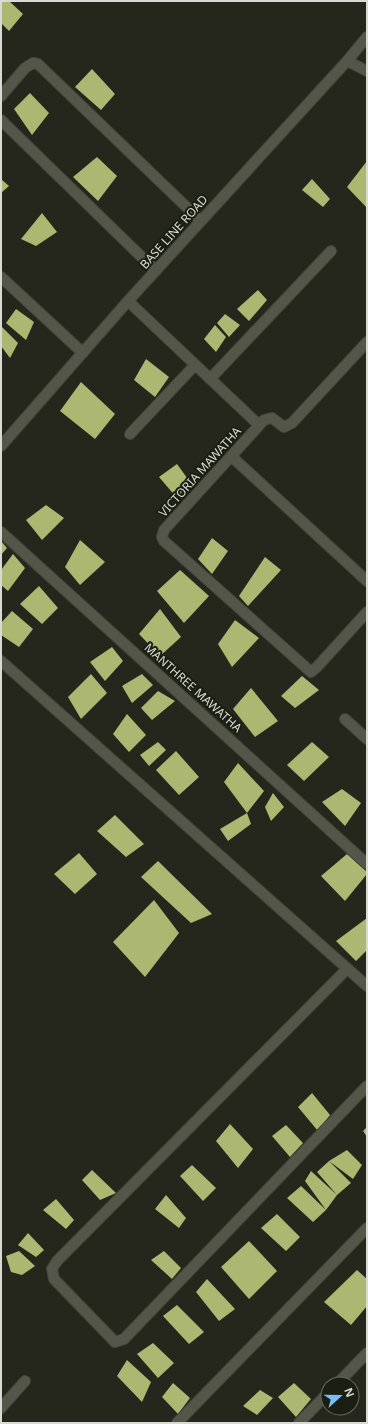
<svg xmlns="http://www.w3.org/2000/svg" width="368" height="1424" font-family="'Noto Sans',sans-serif">
  <style>
    .building { fill: #acb872 }
    .lines { fill: none; stroke-linecap: round; stroke-linejoin: round }
    .minor-casing { stroke: #43453b; stroke-width: 12 }
    .minor { stroke: #54564a; stroke-width: 10 }
    .labels { text-anchor: middle; stroke-width: 4; stroke-linejoin: round; paint-order: stroke }
    .street-label { font-size: 12px; fill: #d9dad3; stroke: #1b1e12 }
  </style>
  <rect width="100%" height="100%" fill="#25271c"/>
  <!-- building -->
  <path class="building" d="M1,1H9L23,14L9,31L1,23Z
    M92,69L115,94L101,110L75,87Z
    M30,93L49,113L32,135L14,109Z
    M97,157L117,176L98,201L73,177Z
    M367,161V208L347,187Z
    M1,179L9,186L1,193Z
    M312,179L330,199L323,207L302,190Z
    M42,213L57,232L36,246L21,239Z
    M258,290L267,300L249,321L237,309Z
    M16,309L34,322L26,340L6,323Z
    M225,314L240,325L229,337L217,323Z
    M215,325L226,337L216,352L204,339Z
    M1,326L18,343L10,358L1,346Z
    M146,359L169,377L155,397L134,380Z
    M81,382L115,414L95,439L60,411Z
    M177,464L190,482L177,498L159,477Z
    M46,505L64,518L42,540L26,520Z
    M212,538L228,551L212,574L198,559Z
    M80,540L105,562L80,585L65,567Z
    M1,541L7,548L1,555Z
    M13,554L25,568L8,591L1,585V570Z
    M265,557L281,570L248,606L239,596Z
    M180,570L209,596L184,623L157,591Z
    M39,586L58,608L42,624L20,604Z
    M160,609L181,637L160,656L139,634Z
    M12,611L33,629L19,647L1,635V623Z
    M235,620L259,638L232,667L218,644Z
    M112,647L123,661L105,681L90,662Z
    M91,674L107,693L81,719L68,697Z
    M142,674L153,685L132,703L122,686Z
    M302,676L319,690L295,708L281,696Z
    M251,688L278,721L255,737L233,709Z
    M158,691L175,701L152,720L141,708Z
    M127,714L146,735L129,752L113,734Z
    M158,742L166,750L149,766L140,755Z
    M312,742L329,757L304,781L287,765Z
    M176,751L199,777L179,795L156,770Z
    M238,763L264,791L247,813L224,782Z
    M342,789L361,803L345,826L322,802Z
    M273,793L284,807L271,821L265,807Z
    M247,813L251,824L228,841L220,829Z
    M115,815L144,844L126,857L97,831Z
    M79,853L97,874L75,894L54,874Z
    M347,854L367,872V874L345,901L321,876Z
    M158,861L212,914L191,923L141,877Z
    M154,900L179,933L145,977L113,942Z
    M367,918V950L356,961L336,941Z
    M312,1093L330,1115L318,1131L298,1107Z
    M230,1124L253,1149L238,1168L216,1141Z
    M286,1125L303,1143L290,1157L272,1136Z
    M367,1127V1137L363,1131Z
    M347,1150L362,1165L353,1179L329,1161L351,1183L337,1195L317,1172L329,1161Z
    M192,1165L216,1188L203,1201L180,1176Z
    M92,1170L116,1193L100,1200L82,1180Z
    M311,1171L337,1195L326,1210L305,1181Z
    M301,1186L326,1210L313,1222L287,1198Z
    M166,1195L186,1218L179,1228L155,1209Z
    M56,1199L74,1220L66,1229L43,1210Z
    M277,1214L300,1237L286,1251L261,1228Z
    M28,1233L44,1250L36,1257L18,1245Z
    M249,1241L277,1271L249,1299L221,1267Z
    M19,1251L35,1266L22,1275L11,1272L6,1256Z
    M164,1251L181,1268L172,1279L151,1260Z
    M357,1270L367,1279V1306L351,1325L324,1302Z
    M207,1279L235,1309L219,1321L196,1292Z
    M177,1305L204,1332L189,1344L163,1316Z
    M153,1343L174,1363L158,1378L137,1354Z
    M127,1360L151,1382L142,1402L117,1376Z
    M173,1383L190,1398L178,1414L162,1397Z
    M294,1383L311,1399L296,1417L278,1397Z
    M260,1390L273,1398L257,1415L243,1406Z"/>
  <g class="lines">
    <!-- minor casing -->
    <g class="minor-casing">
      <path id="minor" d="M347,61L367,71
        M1,96L25,68L33,63L38,64L201,221
        M1,120L156,271
        M1,277L83,353
        M128,301L259,425
        M367,342L292,423L284,427L272,418L264,420L164,530L162,537L164,541L311,672L317,667L367,612
        M210,379L331,251
        M130,434L195,365
        M1,446L128,301L347,61L367,37
        M231,456L367,581
        M1,532L367,864
        M1,661L367,986
        M345,719L367,739
        M347,969L57,1261L52,1269L54,1279L115,1342L124,1339L367,1086
        M337,1384L367,1353
        M1,1408L25,1381
        M177,1423L367,1228
        M299,1423L328,1393"/>
    </g>
    <!-- minor -->
    <use href="#minor" class="minor"/>
  </g>
  <g class="labels">
    <!-- street labels -->
    <g class="street-label">
      <text transform="translate(174 232) rotate(-48)" y="4">BASE LINE ROAD</text>
      <text transform="translate(200 472) rotate(-48)" y="4">VICTORIA MAWATHA</text>
      <text transform="translate(193 688) rotate(42)" y="4">MANTHREE MAWATHA</text>
    </g>
  </g>
  <!-- border -->
  <rect width="368" height="1424" fill="none" stroke="#d9dad3" stroke-width="4"/>
  <!-- north arrow -->
  <g transform="translate(340 1396) rotate(69)"><circle r="19" fill="#1b1e12" stroke="#67695f"/>
  <path d="M0-3L7 15L0 10L-7 15Z" fill="#78bff7"/>
  <text y="-6" font-size="11" font-weight="bold" text-anchor="middle" fill="#d9dad3">N</text>
  </g>
</svg>
